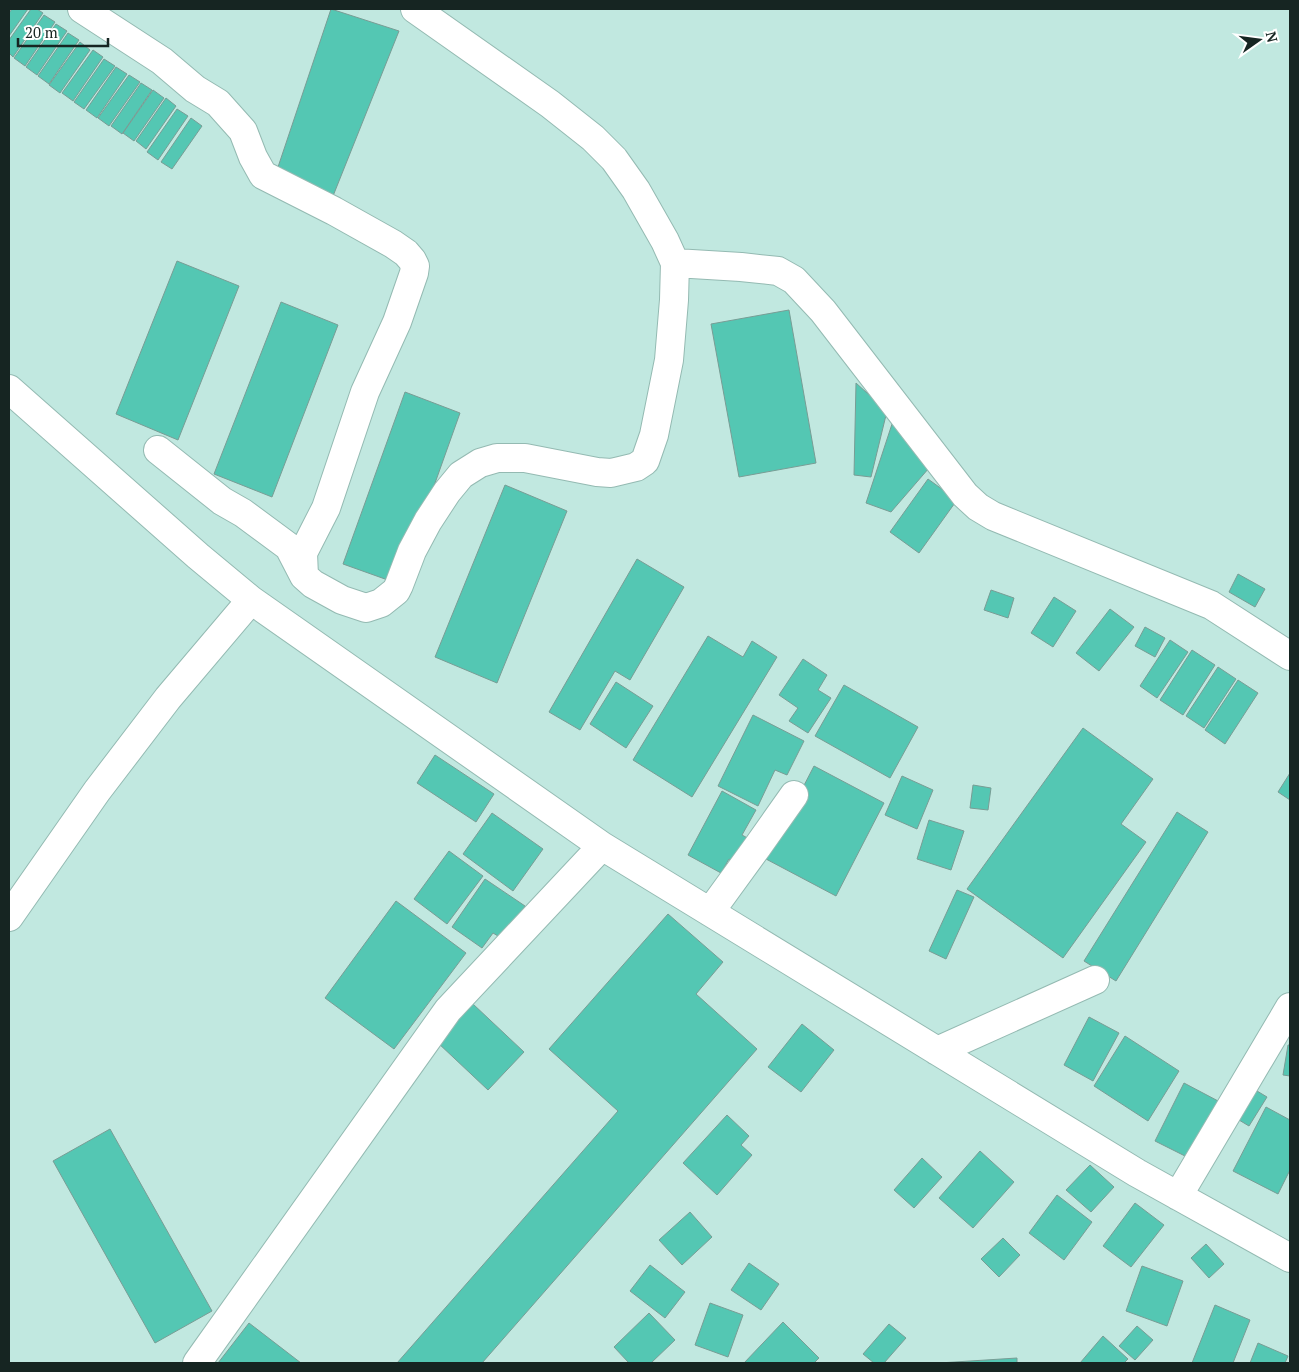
<svg xmlns="http://www.w3.org/2000/svg" width="1299" height="1372" font-family="'PT Serif',serif">
  <style>
    .building { fill: #54c7b3; stroke: #789d95 }
    .lines { fill: none; stroke-linecap: round; stroke-linejoin: round }
    .minor-casing { stroke: #94bab2; stroke-width: 30 }
    .minor { stroke: #fff; stroke-width: 28 }
  </style>
  <rect width="100%" height="100%" fill="#c1e8e0"/>
  <!-- building -->
  <path class="building" d="M12,9H28L9,36V13Z
    M31,9H37L43,13L13,57L9,53V40Z
    M331,9L399,31L331,201L275,176Z
    M44,15L55,22L25,66L14,58Z
    M56,24L67,31L37,75L26,67Z
    M68,33L79,40L49,84L38,76Z
    M80,42L90,50L60,93L49,85Z
    M93,50L103,57L73,101L62,93Z
    M104,59L115,66L84,109L74,102Z
    M116,67L127,74L97,118L86,110Z
    M129,75L140,82L109,126L98,118Z
    M141,83L152,90L122,134L111,126Z
    M153,90L164,98L134,141L123,133Z
    M166,98L176,106L146,149L136,141Z
    M177,109L188,116L158,160L147,152Z
    M191,118L202,126L172,169L161,162Z
    M177,261L239,286L178,440L116,414Z
    M281,302L338,325L272,497L214,474Z
    M789,310L816,463L739,477L711,324Z
    M856,383L887,411L871,477L854,475Z
    M405,392L460,413L399,584L343,564Z
    M893,421L929,468L891,512L866,503Z
    M928,479L957,500L919,553L890,532Z
    M505,485L567,511L497,683L435,657Z
    M637,559L684,587L630,680L615,671L580,730L549,712Z
    M1238,574L1265,589L1255,607L1229,592Z
    M991,590L1014,598L1008,618L984,610Z
    M1054,597L1076,611L1053,647L1031,633Z
    M1110,609L1134,627L1099,671L1076,653Z
    M1145,627L1165,638L1155,657L1135,646Z
    M708,636L743,657L752,641L777,657L692,797L633,760Z
    M1170,640L1188,652L1157,698L1140,686Z
    M1192,650L1215,665L1183,715L1160,700Z
    M803,659L827,675L818,690L831,698L808,733L789,721L798,708L779,695Z
    M1218,667L1236,679L1204,728L1186,716Z
    M1238,680L1258,693L1225,744L1205,730Z
    M616,682L653,706L626,748L590,724Z
    M844,685L918,727L890,778L815,736Z
    M753,715L804,741L787,775L775,770L758,806L718,786Z
    M1083,728L1153,779L1121,824L1146,842L1063,958L967,889Z
    M435,755L494,794L476,822L417,783Z
    M814,766L884,803L836,896L766,859Z
    M1290,773V800L1278,792Z
    M902,776L933,790L917,829L885,815Z
    M973,785L991,788L988,810L970,808Z
    M722,791L756,810L742,835L751,840L738,864L729,859L721,873L688,855Z
    M1177,812L1208,832L1116,981L1084,961Z
    M492,813L543,849L513,891L463,854Z
    M929,820L964,831L951,870L917,859Z
    M449,851L483,876L447,924L414,899Z
    M485,879L525,906L503,939L493,933L482,948L452,927Z
    M957,890L974,897L946,959L929,951Z
    M396,901L466,953L394,1049L325,998Z
    M668,914L723,962L696,994L757,1049L482,1363H397L618,1111L549,1049Z
    M473,1004L524,1052L488,1090L437,1042Z
    M1089,1017L1119,1033L1093,1081L1064,1065Z
    M802,1024L834,1050L801,1092L768,1067Z
    M1125,1036L1179,1071L1148,1121L1094,1086Z
    M1288,1045H1290V1076L1283,1075Z
    M1184,1083L1220,1102L1191,1159L1155,1141Z
    M1252,1088L1267,1097L1249,1126L1234,1117Z
    M1266,1107L1290,1120V1170L1278,1194L1233,1171Z
    M727,1115L749,1136L741,1145L752,1155L717,1195L683,1163Z
    M110,1129L212,1311L155,1343L53,1161Z
    M980,1151L1014,1182L973,1228L939,1198Z
    M922,1158L942,1177L914,1208L894,1190Z
    M1090,1165L1114,1187L1091,1212L1066,1190Z
    M1057,1195L1092,1222L1064,1260L1029,1233Z
    M1135,1203L1164,1225L1131,1267L1103,1246Z
    M690,1212L712,1237L682,1265L659,1240Z
    M1003,1238L1020,1255L999,1277L981,1259Z
    M1206,1244L1224,1264L1209,1278L1191,1258Z
    M749,1263L779,1284L761,1310L731,1290Z
    M650,1265L685,1292L665,1318L630,1291Z
    M1142,1266L1183,1281L1167,1326L1126,1311Z
    M710,1303L743,1315L728,1357L695,1345Z
    M1215,1305L1250,1320L1233,1363H1192Z
    M649,1313L675,1340L651,1363H629L614,1347Z
    M783,1322L819,1358L814,1363H744Z
    M249,1323L301,1363H218Z
    M889,1324L906,1338L884,1363H874L863,1354Z
    M1137,1326L1153,1340L1135,1360L1119,1346Z
    M1103,1336L1128,1359L1124,1363H1080Z
    M1258,1343L1288,1356L1285,1363H1250Z
    M1017,1358V1363H939Z"/>
  <g class="lines">
    <!-- minor casing -->
    <g class="minor-casing">
      <path id="minor" d="M82,9L162,61L195,89L218,103L243,131L253,157L263,175L334,211L393,244L406,253L412,260L415,266L414,273L397,322L365,392L326,508L303,553L304,576
        M675,263L741,267L778,271L794,280L823,311L965,495L978,507L993,516L1211,605L1290,656
        M9,389L198,556L251,600L602,846L1137,1173L1290,1258
        M158,450L222,501L243,513L289,547L304,576L313,584L342,600L366,608L381,603L396,591L399,585L412,551L428,521L447,492L461,475L480,463L497,458H525L597,472L611,473L636,467L645,461L654,435L669,360L674,300L675,263L665,241L636,190L614,159L593,138L550,104L415,9
        M710,912L758,846L794,795
        M9,917L97,791L168,698L251,600
        M937,1051L1095,980
        M1178,1196L1290,1007
        M197,1363L448,1010L602,846"/>
    </g>
    <!-- minor -->
    <use href="#minor" class="minor"/>
  </g>
  <!-- border -->
  <rect width="1299" height="1372" fill="none" stroke="#162522" stroke-width="20"/>
  <!-- north arrow -->
  <g transform="translate(1259 40) rotate(76)" stroke="#ffffff" stroke-width="4" paint-order="stroke">
  <path d="M0-4L9 19L0 12L-9 19Z" fill="#162522"/>
  <text y="-8" font-size="14" font-weight="bold" text-anchor="middle" fill="#162522">N</text>
  </g>
  <!-- scale -->
  <path d="M18 38v8h90v-8" fill="none" stroke="#162522" stroke-width="2.5"/>
  <text x="25" y="38" font-size="15" fill="#162522" stroke="#ffffff" stroke-width="4" paint-order="stroke">20 m</text>
</svg>
